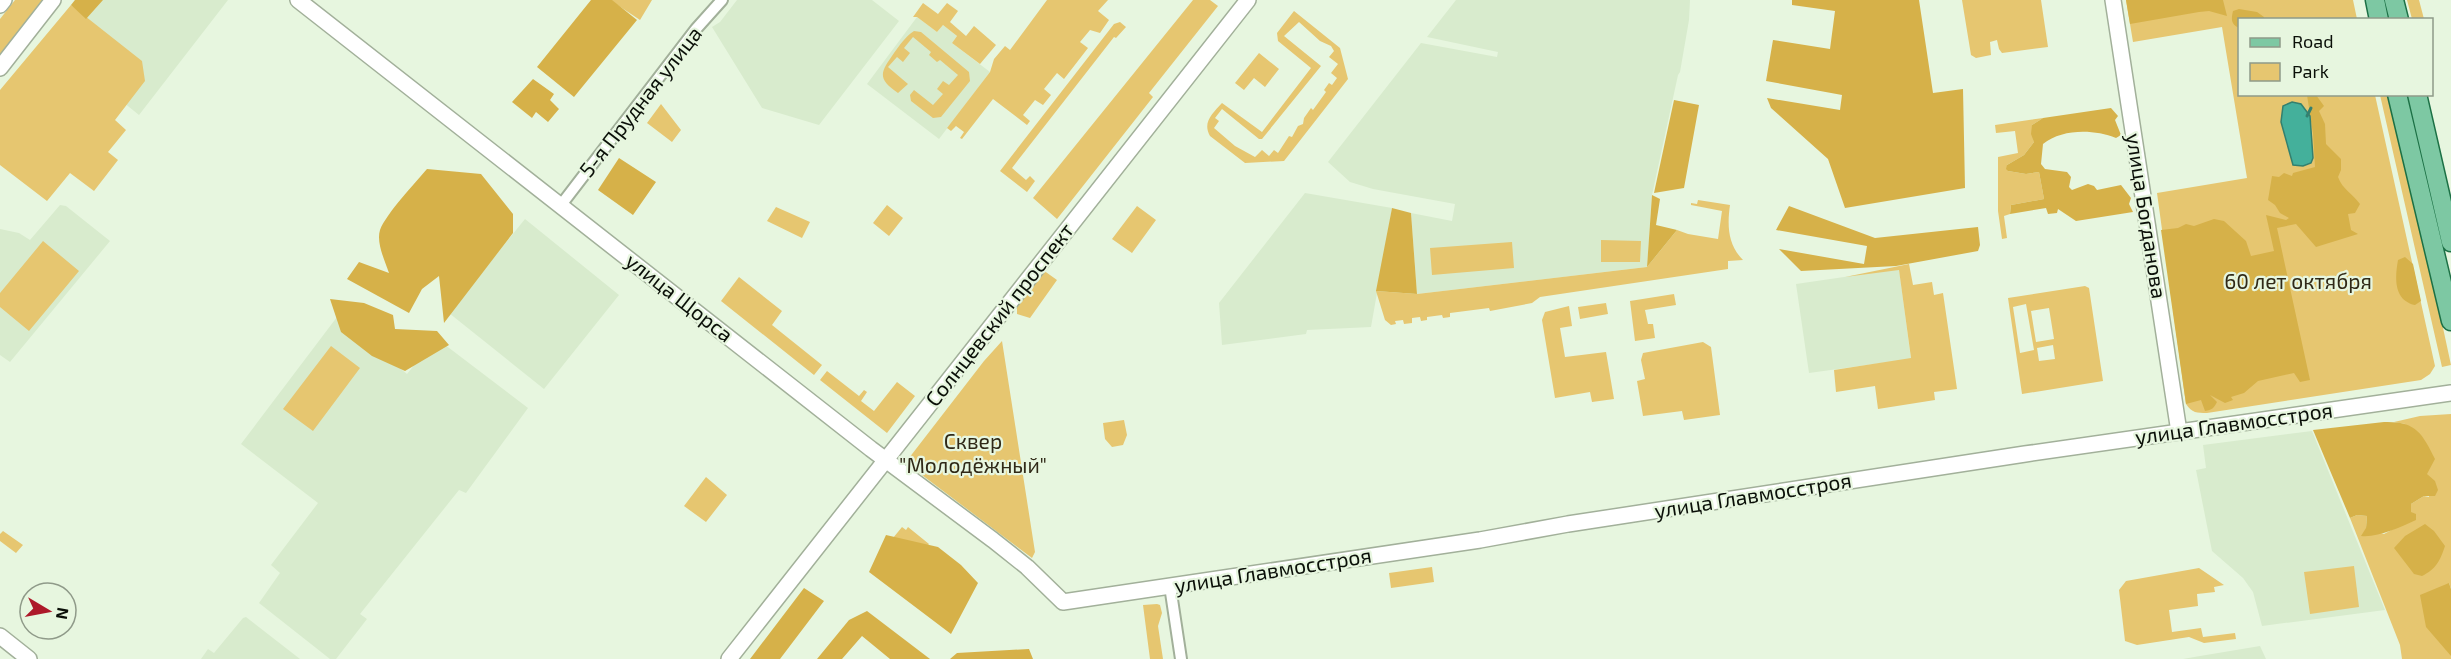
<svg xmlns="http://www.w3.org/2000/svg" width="2451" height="659" font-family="'Exo 2',sans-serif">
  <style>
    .built { fill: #d8ebcd }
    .green { fill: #e6c670; fill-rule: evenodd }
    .forest { fill: #d6b149 }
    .water { fill: #44b09b; stroke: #33806f; stroke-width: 1.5 }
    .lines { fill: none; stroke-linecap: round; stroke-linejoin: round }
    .stream { stroke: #33806f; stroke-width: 3 }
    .street-casing { stroke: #a2b09a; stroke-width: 14 }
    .secondary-casing { stroke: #a2b09a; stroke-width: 18 }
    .primary-casing { stroke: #1c7045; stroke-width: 21 }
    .street { stroke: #fff; stroke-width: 10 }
    .secondary { stroke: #fff; stroke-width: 15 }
    .primary { stroke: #7dc8a3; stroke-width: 18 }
    .labels { text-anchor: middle; stroke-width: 4.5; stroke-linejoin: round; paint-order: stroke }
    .street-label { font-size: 21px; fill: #0a0f08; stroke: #e7f6df }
    .park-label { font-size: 21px; fill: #302917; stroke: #e7f6df }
  </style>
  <rect width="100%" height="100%" fill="#e7f6df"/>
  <!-- built -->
  <path class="built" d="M75,0H228L139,115L45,39Z
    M737,0H872L899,21L819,125L762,108L712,27L720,22Z
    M1456,0H1690L1689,20L1680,72L1678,75L1652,195L1647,267L1417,294L1411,213L1452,221L1455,204L1373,189L1350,182L1328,162L1421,43L1497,57L1498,52L1427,37Z
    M917,17L937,32L943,25L957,36L952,43L990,72L939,139L867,84Z
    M1305,193L1392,208L1371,327L1307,330L1306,334L1222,345L1219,303Z
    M60,205L66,206L110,241L10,362L0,355V229L19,233L30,240Z
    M525,219L619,295L544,389L449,313Z
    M1899,269L1911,359L1809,373L1796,284Z
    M337,317L407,374L436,338L528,408L466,493L459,490L360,614L367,619L336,659H330L259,603L280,573L271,565L318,503L241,444Z
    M2312,431L2385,610L2262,626L2253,592L2243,578L2212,551L2196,470L2206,468L2203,445Z
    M246,617L300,659H201L208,649L214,653L243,618Z
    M2260,646L2266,659H2183L2200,656Z"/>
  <!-- green -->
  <path class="green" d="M15,0H45L0,57V19Z
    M610,0H652L640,20Z
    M1047,0H1108L1098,11L1109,20L1100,33L1090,30L1080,42L1088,48L1064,79L1057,73L1044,89L1051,95L1043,105L1035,100L1023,115L1030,121L1027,125L993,99L962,139L960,138L964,132L956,126L951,131L947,128L990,72L994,59L1005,46L1010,50Z
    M1193,0H1210L1218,6L1149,93L1153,97L1057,219L1033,198Z
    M1962,0H2041L2048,47L2002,53L1999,49L1997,40L1990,42L1991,55L1976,58L1971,55Z
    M2126,0H2353L2357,19L2240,20V94L2375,95L2435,366L2430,374L2421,380L2207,413C2197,413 2192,413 2186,404L2157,193L2247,178L2222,27L2133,42Z
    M2407,0H2419L2424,19H2412Z
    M923,3L938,14L947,3L958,11L950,22L966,36L974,26L996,45L980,64L952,43L957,36L943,25L937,32L917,17H913Z
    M71,5L142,61L145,81L115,120L126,130L108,152L118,160L94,191L70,173L47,201L0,165V90Z
    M1294,11L1340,48L1348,79L1284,161L1245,163L1210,136C1202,122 1213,113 1222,103L1262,132L1311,68L1278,41L1277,33ZM1299,22L1320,41L1331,46L1334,51L1329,57L1338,64L1331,73L1337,78L1332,85L1329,83L1324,90L1326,92L1313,110L1311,108L1304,118L1303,124L1298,126L1292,137L1289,136L1278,153L1274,150L1269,156L1262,150L1255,157L1235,146L1214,128L1219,121L1215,118L1222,109L1259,139H1262L1321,66L1284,36Z
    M1120,22L1126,27L1116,38L1114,37L1012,168L1026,180L1030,176L1035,181L1027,192L1000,171L1114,24Z
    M914,31L921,32L969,72L970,81L941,117L933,118L911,101L910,95L914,90L933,105L943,94L937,89L943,81L949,85L958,75L940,60L937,62L929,55L931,52L913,37L904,48L910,53L903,62L897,57L888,67L908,84L898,93C876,78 881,72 894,53C900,45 905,37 914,31Z
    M1259,53L1279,69L1265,87L1254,78L1244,90L1235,83Z
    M2380,95H2393L2451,365L2442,367Z
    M661,104L681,130L672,142L647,123Z
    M2043,118L2032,125L2034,142L2024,155L2007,165L2008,171L2026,174L2039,172L2044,199L2011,205L2010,214L2004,216L2007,238L2002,239L1998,211V157L2018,153L2015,131L1996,133L1995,125Z
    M1698,200L1730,205C1727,226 1728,245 1743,260L1728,261V269L1540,297L1532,303L1490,311L1489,308L1450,313V317L1443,318L1442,315L1427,317V320L1421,321L1420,317L1412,318V323L1404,324L1403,320L1395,321L1396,324L1391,325L1385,320L1376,291L1417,294L1647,267L1677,230L1688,234L1718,239L1722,211L1691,205V203L1697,204Z
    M887,205L903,218L889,236L873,223Z
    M1137,206L1156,220L1132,253L1112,239Z
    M776,207L810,222L802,238L767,221Z
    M1601,240L1641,241L1640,262H1601Z
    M43,241L79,271L29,331L0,307V293Z
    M1512,242L1514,268L1432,275L1430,248Z
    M1909,264L1913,285L1932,282L1934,295L1943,293L1957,389L1934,392L1935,400L1878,409L1875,386L1836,392L1834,370L1911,358L1899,270L1845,277Z
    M1043,270L1057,280L1030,318L1017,314V306Z
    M739,277L782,311L772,325L822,365L814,375L721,301Z
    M2085,286L2089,288L2103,381L2022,394L2008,298ZM2026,304L2034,350L2020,353L2013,307ZM2049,308L2054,339L2036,342L2031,311ZM2053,345L2055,359L2039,361L2037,348Z
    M1674,294L1676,305L1645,310L1648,324H1653L1655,338L1635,341L1630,301Z
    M1606,303L1608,314L1580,319L1578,307Z
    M1569,306L1572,326L1560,328L1565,357L1606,352L1614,399L1592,402L1590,392L1555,398L1542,320L1545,312Z
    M1002,341L1035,552L1032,558L910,466L909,458L984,361Z
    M1703,342L1711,347L1720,415L1684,420L1682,411L1643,416L1637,381L1645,379L1641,360L1643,353Z
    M331,346L360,368L313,431L283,409Z
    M827,371L859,396L864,390L867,392L861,401L874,411L897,382L915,396L887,433L820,380Z
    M2451,414V589L2449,583L2451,659H2402L2400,645L2350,518L2357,515L2367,516L2366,528L2384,534L2405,523L2410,522L2411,504L2424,496L2429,497L2427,474L2405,424L2394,422L2420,416Z
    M1124,420L1127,435L1123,445L1112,447L1105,439L1103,423Z
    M706,477L727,495L706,522L684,506Z
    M902,527L906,530L908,527L929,544L917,558L893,538Z
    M3,531L23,545L16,553L0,541V534Z
    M2354,566L2359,607L2310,614L2304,572Z
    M1432,567L1434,582L1391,588L1389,573Z
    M2199,568L2224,585L2214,587L2215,592L2197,594L2198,606L2169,610L2172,632L2201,628L2203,637L2235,633L2236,639L2204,643L2189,637L2137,645L2125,641L2119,590L2126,581Z
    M1157,604L1160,605L1162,613L1158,626L1163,659H1150L1143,605Z"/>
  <!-- forest -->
  <path class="forest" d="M75,0H103L86,19L71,5Z
    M591,0H612L637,20L574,97L537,67Z
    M1792,0H1919L1933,93L1963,89L1965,188L1845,208L1828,159L1771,108L1767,98L1840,110L1842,95L1766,81L1773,40L1830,49L1835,11L1792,5Z
    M2126,0H2223L2227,16L2209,11L2199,12L2130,24Z
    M2239,9L2257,12L2264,17V19L2240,20L2239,28C2231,24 2231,20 2233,11Z
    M533,79L554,94L550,100L559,109L548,122L536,112L532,118L512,102Z
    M2307,95H2316L2324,106L2319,111L2325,124L2326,144L2341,159V170L2338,177C2343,190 2352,193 2360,204L2355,213L2348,214L2351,230L2358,234L2316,247L2296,224L2277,228L2310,380L2300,382L2294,373L2258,381L2244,393L2231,397L2233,400L2225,403L2210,395L2217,402C2214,408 2212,410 2205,411L2201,400L2186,404L2161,230L2178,228L2186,224L2194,226L2214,219L2224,221L2246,241L2251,256L2274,251L2266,215L2286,220L2289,218L2280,213L2275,205L2268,200L2272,176L2279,177L2284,173L2292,176L2293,173L2315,167L2313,134Z
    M1674,100L1699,105L1684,188L1654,193Z
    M2111,108L2118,116L2115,120L2121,135L2116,138C2093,129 2062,129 2043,144L2041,164L2045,169L2067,172L2071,177L2069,187L2072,190L2088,184L2094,186L2097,190L2121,185L2131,198L2129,204L2133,212L2076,221L2058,209L2057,213L2048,214L2046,208L2010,214L2011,205L2044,199L2039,172L2026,174L2008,171L2006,169L2007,165L2024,155L2034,142L2031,134L2032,125L2043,118Z
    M619,158L656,182L633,215L598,190Z
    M427,169L481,174L513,214V233L444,323L439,276L422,289L409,313L347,279L359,262L389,273C385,261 376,243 380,230C386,214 415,183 427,169Z
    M1652,195L1660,199L1656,225L1677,230L1647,267Z
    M1789,206L1875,238L1978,227L1980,245L1978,251L1896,266L1801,271L1779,249L1864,264L1867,246L1776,230Z
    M1392,208L1411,213L1417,294L1376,291Z
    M2405,257L2413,264L2421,301L2415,305C2393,300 2395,277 2398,260Z
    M330,299L364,303L393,315L395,329L437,331L449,345L405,371L372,356L341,332Z
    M2384,422C2416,421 2422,433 2435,459L2427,474L2435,481L2438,490L2435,496H2424L2411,504V512L2416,514V520C2401,527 2377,538 2361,536L2366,528L2367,516L2357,515L2350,518L2313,430Z
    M2425,524L2434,531L2445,546C2440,561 2436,569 2422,576L2414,574L2394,548L2405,536Z
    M886,535L938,547L961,565L978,583L951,634L869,572Z
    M2449,583L2451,589V656L2426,627L2420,595Z
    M804,588L824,601L780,659H750Z
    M867,611L930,659H890L862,636L842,659H817L849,620Z
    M1029,649L1033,659H950L957,653Z"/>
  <!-- water -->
  <path class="water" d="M2292,102L2301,104L2310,116L2313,158L2311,163L2303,166L2293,165L2281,122L2283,106Z"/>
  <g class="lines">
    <!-- stream -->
    <path class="stream" d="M2307,116L2311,108"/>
    <!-- street casing -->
    <g class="street-casing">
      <path id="street" d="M561,205L696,29L722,0
        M1170,586L1181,659"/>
    </g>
    <!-- secondary casing -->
    <g class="secondary-casing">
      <path id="secondary" d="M298,0L871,449L993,540L1027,567L1063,602L1480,540L1568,524L2025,454L2451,393
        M2113,0L2179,432
        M0,5L4,0
        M0,68L53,0
        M0,636L29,659
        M729,659L1248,0"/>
    </g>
    <!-- primary casing -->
    <g class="primary-casing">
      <path id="primary" d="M2375,0L2379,20
        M2394,0L2399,20
        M2397,94L2451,321
        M2417,94L2451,242"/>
    </g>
    <!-- street -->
    <use href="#street" class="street"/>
    <!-- secondary -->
    <use href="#secondary" class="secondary"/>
    <!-- primary -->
    <use href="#primary" class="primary"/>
  </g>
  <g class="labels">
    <!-- street labels -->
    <g class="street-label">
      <text transform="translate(641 102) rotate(-52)" y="7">5-я Прудная улица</text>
      <text transform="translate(2146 216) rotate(81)" y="7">улица Богданова</text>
      <text transform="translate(679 298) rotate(38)" y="7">улица Щорса</text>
      <text transform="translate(1000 315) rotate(-52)" y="7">Солнцевский проспект</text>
      <text transform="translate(2234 424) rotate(-8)" y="7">улица Главмосстроя</text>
      <text transform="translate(1753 496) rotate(-9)" y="7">улица Главмосстроя</text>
      <text transform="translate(1273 571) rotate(-9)" y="7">улица Главмосстроя</text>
    </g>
    <!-- park labels -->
    <g class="park-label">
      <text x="2298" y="289">60 лет октября</text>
      <text x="973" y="449">Сквер<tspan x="973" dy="24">"Молодёжный"</tspan></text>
    </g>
  </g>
  <!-- legend -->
  <rect x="2238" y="18" width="195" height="78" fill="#e7f6df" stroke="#8f9a89" stroke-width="1.5"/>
  <rect x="2250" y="38" width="30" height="9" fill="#7dc8a3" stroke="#8f9a89" stroke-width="1.5"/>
  <text x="2292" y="48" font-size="18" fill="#0a0f08">Road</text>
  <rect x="2250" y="63" width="30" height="18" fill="#e6c670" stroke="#8f9a89" stroke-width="1.5"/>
  <text x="2292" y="78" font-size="18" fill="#0a0f08">Park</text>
  <!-- north arrow -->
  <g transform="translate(48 611) rotate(100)"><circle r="28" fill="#e7f6df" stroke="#8f9a89" stroke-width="1.5"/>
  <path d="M0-4.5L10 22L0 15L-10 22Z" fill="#ad192a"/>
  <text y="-9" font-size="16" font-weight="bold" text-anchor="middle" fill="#0a0f08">N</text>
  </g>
</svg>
